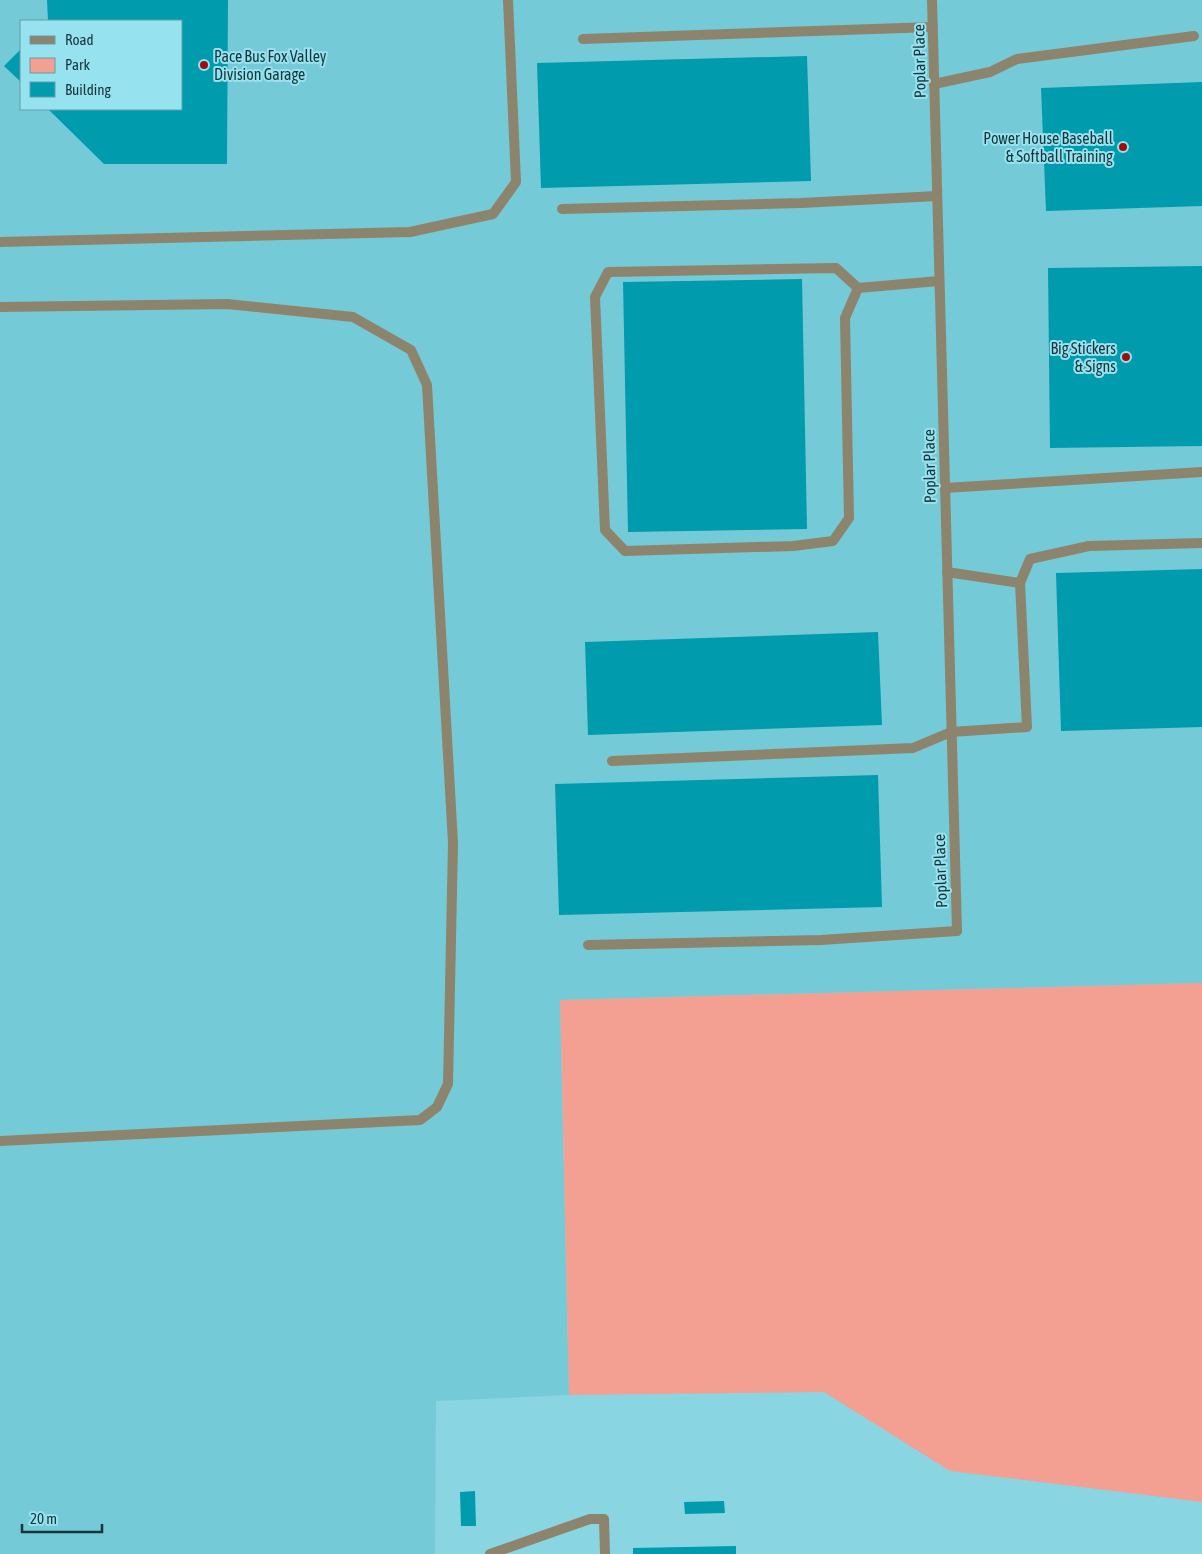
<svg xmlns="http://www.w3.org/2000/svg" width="1202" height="1554" font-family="'Asap Condensed',sans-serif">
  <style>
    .built { fill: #75cad7; fill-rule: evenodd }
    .green { fill: #f3a093 }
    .building { fill: #009bad }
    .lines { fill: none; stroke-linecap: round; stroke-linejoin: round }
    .service { stroke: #8d846d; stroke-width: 10 }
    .minor { stroke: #8d846d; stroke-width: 10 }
    .poi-dot { fill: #a30c08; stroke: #97e2ef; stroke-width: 2 }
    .labels { text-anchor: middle; stroke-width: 4; stroke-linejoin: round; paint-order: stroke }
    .poi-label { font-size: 16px; fill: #16363b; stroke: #97e2ef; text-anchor: end }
    .street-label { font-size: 16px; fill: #16363b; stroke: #97e2ef }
  </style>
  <rect width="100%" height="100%" fill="#8ad5e2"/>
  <!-- built -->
  <path class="built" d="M0,0H1202V983L560,1000L569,1395L436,1401L435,1554H0ZM21,21H181V109H21Z"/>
  <!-- green -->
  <path class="green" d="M1202,983V1502L950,1471L824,1392L569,1395L560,1000Z"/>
  <!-- building -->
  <path class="building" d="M47,0H228L227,164H104L48,109H181V21H48Z
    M21,49V82L4,66Z
    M807,56L811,181L541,188L537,63Z
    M1202,82V206L1046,211L1041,88Z
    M1202,266V446L1050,448L1048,268Z
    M802,279L807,529L628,532L623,282Z
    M1202,569V727L1061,731L1056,573Z
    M878,632L882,725L588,735L585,642Z
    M878,775L882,907L559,915L555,784Z
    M475,1491L476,1526H461L460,1492Z
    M724,1501L725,1513L685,1514L684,1502Z
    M736,1546V1554H633V1548Z"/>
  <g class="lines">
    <!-- service -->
    <path class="service" d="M583,39L933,27
      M934,84L990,72L1017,59L1194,36
      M562,209L801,203L937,196
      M0,242L410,232L493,214L516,182L508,0
      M858,288L845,318L849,518L833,541L793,546L625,551L605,530L595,297L608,272L836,268L858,288L939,281
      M0,307L227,304L353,317L411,350L427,385L453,843L448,1084L437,1107L420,1120L0,1141
      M945,488L1202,472
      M1020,583L1030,559L1089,546L1202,543
      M612,761L913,748L951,732L1027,727L1020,583L947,572
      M588,945L821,940L957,931
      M490,1554L590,1519H604L605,1554"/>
    <!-- minor -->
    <path class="minor" d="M932,0L957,931"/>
  </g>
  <!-- markers -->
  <g class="poi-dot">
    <circle cx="204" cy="65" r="5"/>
    <circle cx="1123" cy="147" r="5"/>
    <circle cx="1126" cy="357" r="5"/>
  </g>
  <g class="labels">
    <!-- poi labels -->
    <g class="poi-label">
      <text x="214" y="62" text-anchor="start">Pace Bus Fox Valley<tspan x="214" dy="18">Division Garage</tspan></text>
      <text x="1113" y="144">Power House Baseball<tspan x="1113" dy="18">&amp; Softball Training</tspan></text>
      <text x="1116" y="354">Big Stickers<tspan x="1116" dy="18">&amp; Signs</tspan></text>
    </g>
    <!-- street labels -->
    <g class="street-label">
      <text transform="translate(919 61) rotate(-91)" y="6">Poplar Place</text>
      <text transform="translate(929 466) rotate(-91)" y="6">Poplar Place</text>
      <text transform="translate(940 871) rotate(-92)" y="6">Poplar Place</text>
    </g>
  </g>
  <!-- legend -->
  <rect x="20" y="20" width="162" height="90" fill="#97e2ef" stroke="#639da7"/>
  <rect x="30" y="36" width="25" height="8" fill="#8d846d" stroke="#639da7"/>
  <text x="65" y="45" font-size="15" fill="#16363b">Road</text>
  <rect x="30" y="58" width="25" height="15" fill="#f3a093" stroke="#639da7"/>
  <text x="65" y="70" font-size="15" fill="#16363b">Park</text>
  <rect x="30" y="82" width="25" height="15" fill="#009bad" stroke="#639da7"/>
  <text x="65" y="95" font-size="15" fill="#16363b">Building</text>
  <!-- scale -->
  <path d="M22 1524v8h80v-8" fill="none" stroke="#16363b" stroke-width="2.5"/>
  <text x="30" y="1524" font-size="15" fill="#16363b" stroke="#97e2ef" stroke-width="4" paint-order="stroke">20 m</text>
</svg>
